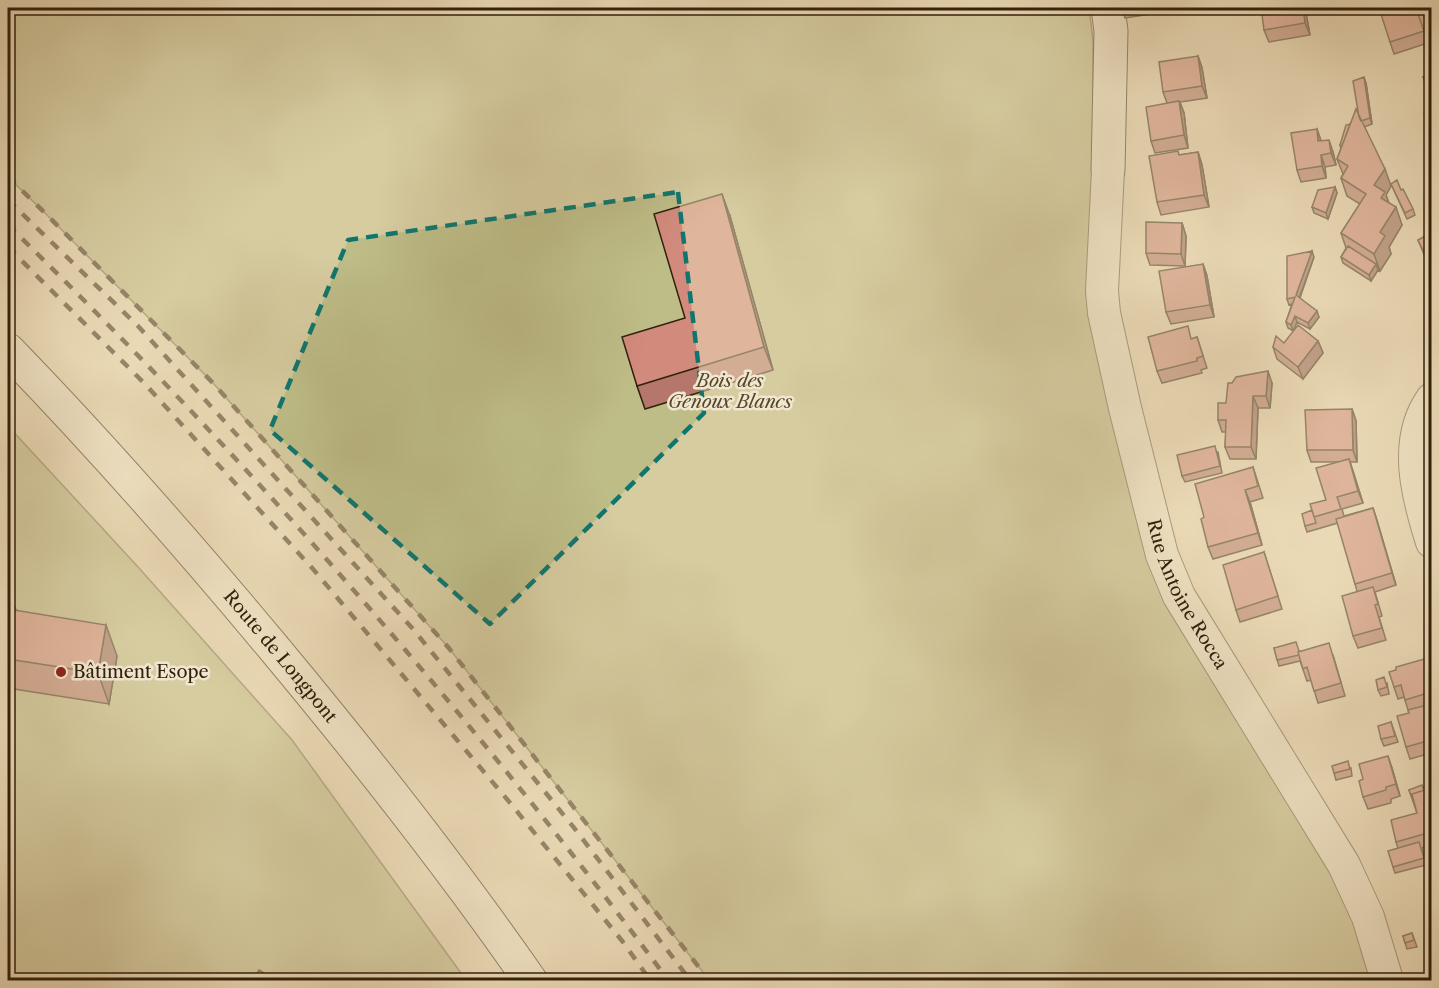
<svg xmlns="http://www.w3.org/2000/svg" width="1439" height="988" font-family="'Libre Caslon Text',serif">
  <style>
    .green { fill: #bebd88; stroke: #776f4a; stroke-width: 1.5 }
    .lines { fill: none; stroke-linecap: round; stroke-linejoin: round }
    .street-casing { stroke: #5e4f36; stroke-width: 34 }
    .secondary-casing { stroke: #30210c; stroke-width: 35 }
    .street { stroke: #f1e6cf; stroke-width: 32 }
    .secondary { stroke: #f1e6cf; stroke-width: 33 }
    .rail { stroke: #30210c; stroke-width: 4.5; stroke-dasharray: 10 10; stroke-linecap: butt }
    .wall { fill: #b5776b; stroke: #30210c; stroke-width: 1.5 }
    .shaded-wall { fill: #936157; stroke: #30210c; stroke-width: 1.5 }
    .building { fill: #d28a7c; stroke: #30210c; stroke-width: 1.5 }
    .marked { fill: none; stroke: #0f766e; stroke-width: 4.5; stroke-dasharray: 12 8; stroke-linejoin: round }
    .poi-dot { fill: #8f2418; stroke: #f1e6cf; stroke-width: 2 }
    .labels { text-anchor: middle; stroke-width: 5; stroke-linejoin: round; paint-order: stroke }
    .park-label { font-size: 18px; font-style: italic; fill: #54482b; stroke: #f1e6cf }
    .street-label { font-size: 18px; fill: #30210c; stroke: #f1e6cf }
    .poi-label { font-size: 18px; fill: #30210c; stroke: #f1e6cf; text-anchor: start }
  </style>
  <rect width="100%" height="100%" fill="#ead9b5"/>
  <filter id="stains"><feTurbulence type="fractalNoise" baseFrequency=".00333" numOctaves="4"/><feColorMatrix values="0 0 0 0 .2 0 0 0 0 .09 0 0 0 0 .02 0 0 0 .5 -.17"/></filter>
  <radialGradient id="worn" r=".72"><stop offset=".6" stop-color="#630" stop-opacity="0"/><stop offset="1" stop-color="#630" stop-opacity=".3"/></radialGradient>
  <!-- green -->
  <path class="green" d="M8,8H1089L1093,40V177L1162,555L1260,728L1387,980H709L448,647L213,383L47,215L8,177Z
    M8,426L139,568L292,740L466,980H8Z"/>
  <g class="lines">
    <!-- street casing -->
    <g class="street-casing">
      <g id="street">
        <path id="s1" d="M1108,170L1102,291L1104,313L1125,408L1162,555L1179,596L1344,865L1368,917L1387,980"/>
        <path d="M1432,399C1402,441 1418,498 1432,542"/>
      </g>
    </g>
    <!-- secondary casing -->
    <g class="secondary-casing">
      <g id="secondary">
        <path d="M1108,8L1111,31L1108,170"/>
        <path id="s2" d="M8,350C100,445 188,545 273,647C363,755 450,865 530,980"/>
      </g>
    </g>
    <!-- street -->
    <use href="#street" class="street"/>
    <!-- secondary -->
    <use href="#secondary" class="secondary"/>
    <!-- rail -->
    <path class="rail" d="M8,177L47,215L213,383L448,647L709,980
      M8,200L138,326L413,629L575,829L690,980
      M8,225C247,458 469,712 668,980
      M8,247L145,384L313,569L511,804L623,942L650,980"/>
  </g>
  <!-- wall -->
  <path class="wall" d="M1122,8H1178V10L1125,18Z
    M1305,8L1310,35L1269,42L1264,30Z
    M1421,8L1431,42L1394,54L1390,42Z
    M1198,56L1202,68L1207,98L1180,102L1184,113L1188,148L1155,153L1151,141L1167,103L1163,92Z
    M1431,74V99L1423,77Z
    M1366,83L1372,124L1364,127L1391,186L1386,195L1389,203L1402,225L1389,247L1391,254L1380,271L1378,270L1371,281L1343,263L1341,257L1346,248L1341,233L1360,204L1347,196L1341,178L1343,174L1337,159L1341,149L1340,145L1350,124L1359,117Z
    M1317,129L1321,141L1333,152L1336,165L1325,167L1326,178L1301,182L1297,170Z
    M1198,152L1202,165L1209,207L1161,215L1157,202L1180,155Z
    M1391,184L1401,190L1413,209L1415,215L1407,219Z
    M1335,187L1337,193L1328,219L1314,213L1312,207Z
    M730,216L773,370L645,409L637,386L685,318Z
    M1182,223L1186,236L1185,266L1150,265L1146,253Z
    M1431,233V270L1423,252L1418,240Z
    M1314,257L1300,298L1319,317L1310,329L1297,322L1293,331L1288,328L1286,322L1292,304L1289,305L1287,299Z
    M1203,264L1207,276L1214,317L1171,324L1166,312Z
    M1197,337L1207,368L1201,370L1202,373L1162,383L1157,371L1192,339Z
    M1318,341L1323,353L1303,379L1277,359L1273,347L1284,343Z
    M1272,383L1270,408H1258L1256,459H1230L1225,447L1226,432H1222L1218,420L1226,403Z
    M1352,409L1356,421L1357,462H1350L1363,503L1342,509L1344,516L1373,508L1396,585L1375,592L1382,616L1379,617L1386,640L1358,648L1353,636L1357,591L1338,523L1307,532L1305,526L1326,500L1338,462H1311L1307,450Z
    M1218,452L1222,473L1185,482L1182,476Z
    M1253,467L1263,498L1250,502L1262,545L1213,559L1208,547L1204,517Z
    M1264,552L1282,609L1240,622L1236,610Z
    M8,591H9L16,610L117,656L109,704L8,688Z
    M1274,648L1333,655L1345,696L1318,703L1311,680L1307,681L1300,661L1279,666Z
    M1431,667V753L1410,759L1406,747L1409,713L1404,697L1398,699L1394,687Z
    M1387,683L1389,694L1381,696L1378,690Z
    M1391,722L1398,742L1384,746L1381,739Z
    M1351,768L1352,776L1336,780L1334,773Z
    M1392,768L1400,796L1391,799V803L1368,809L1363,797Z
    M1431,780V845L1422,848L1426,865L1395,873L1393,867L1398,848L1396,842L1417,813L1409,790L1430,786Z
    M1412,933L1417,947L1407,949L1403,936Z"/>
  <!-- shaded-wall -->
  <path class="shaded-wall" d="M1303,8H1305L1310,35L1305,23Z
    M1198,56L1202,68L1207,98L1202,86Z
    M1364,77L1366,83L1372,124L1370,118Z
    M1179,101L1184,113L1188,148L1184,135Z
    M1317,129L1321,141H1318Z
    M1329,140L1333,152L1336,165L1331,153Z
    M1198,152L1202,165L1209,207L1204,195Z
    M1321,155L1325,167L1326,178L1322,166Z
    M1385,169L1391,186L1386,195L1391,210L1382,201L1374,185Z
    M1335,187L1337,193L1328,219L1326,213Z
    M722,194L730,216L773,370L764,347Z
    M1396,207L1402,225L1389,247L1391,254L1380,271L1374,254L1380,232Z
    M1182,223L1186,236L1185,266L1181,254Z
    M1312,251L1314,257L1298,301L1296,295Z
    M1203,264L1207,276L1214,317L1210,305Z
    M1376,264L1378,270L1371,281L1369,275Z
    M1317,311L1319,317L1310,329L1308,323Z
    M1295,316L1297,322L1293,331L1291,325Z
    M1318,341L1323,353L1303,379L1298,367Z
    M1268,371L1272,383L1270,408L1266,396Z
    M1253,396L1258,408L1256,459L1251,447Z
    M1352,409L1356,421L1357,462L1353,450Z
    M1349,459L1353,471L1363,503L1358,491Z
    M1245,490L1250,502L1262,545L1258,533Z
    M1373,508L1377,520L1396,585L1392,573Z
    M9,591L20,622L8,612V601Z
    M106,625L117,656L109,704L98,673Z
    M1388,756L1392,768L1400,796L1396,784Z"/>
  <!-- building -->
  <path class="building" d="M1122,8H1150L1123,12Z
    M1262,8H1267L1268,14L1263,15Z
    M1267,8H1303L1305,23L1264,30L1262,15L1268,14Z
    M1379,8H1416L1424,31L1390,42Z
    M1416,8H1421L1430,35L1426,37Z
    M1431,47V63L1427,48Z
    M1198,56L1202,86L1163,92L1159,62Z
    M1431,74V87L1428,89L1423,77Z
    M1364,77L1370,118L1361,121L1359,117L1353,81Z
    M1179,101L1184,135L1151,141L1146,107Z
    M1356,109L1385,169L1374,185L1385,192L1381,198L1396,207L1380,232L1385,236L1374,254L1341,233L1366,194L1341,178L1348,166L1337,159Z
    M1431,111V134L1424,114Z
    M1350,124L1342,146L1340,145L1346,125Z
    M1317,129L1318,141L1329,140L1331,153L1321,155L1322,166L1297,170L1291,133Z
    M1178,151L1179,155L1198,152L1204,195L1157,202L1149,156Z
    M1397,180L1401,190L1403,189L1413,209L1405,213L1391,184Z
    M1335,187L1326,213L1312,207L1318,190Z
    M722,194L764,347L637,386L622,337L685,318L654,214Z
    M1146,222L1182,223L1181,254L1146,253Z
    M1431,233V267L1418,240Z
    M1348,246L1376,264L1369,275L1341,257Z
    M1312,251L1296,295L1317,311L1308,323L1295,316L1291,325L1286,322L1295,297L1287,299V256Z
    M1203,264L1210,305L1166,312L1159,271Z
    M1298,325L1318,341L1298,367L1273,347L1276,336L1284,343Z
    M1188,326L1191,339L1197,337L1203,356L1197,358V361L1157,371L1148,337Z
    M1268,371L1266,396H1253L1251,447H1225L1226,420H1218V403H1226L1228,383H1232L1236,377Z
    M1352,409L1353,450H1307L1305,410Z
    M1215,446L1220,466L1182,476L1177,455Z
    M1349,459L1358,491L1337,497L1341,509L1314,517L1310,504L1326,500L1316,468Z
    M1253,467L1258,486L1245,490L1258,533L1208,547L1201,519L1204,517L1195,484Z
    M1373,508L1392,573L1355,584L1336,519Z
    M1312,510L1316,523L1305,526L1302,514Z
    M1264,552L1278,596L1236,610L1223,565Z
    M1373,587L1378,604L1375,605L1382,628L1353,636L1342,596Z
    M8,609L106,625L98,673L8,659Z
    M1296,642L1299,651L1298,652L1299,655L1277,660L1274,648Z
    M1329,643L1341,683L1314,691L1307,667L1303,669L1298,652Z
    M1428,658L1431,671V692L1405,700L1401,685L1394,687L1389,672L1396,670V667Z
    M1384,677L1387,687L1378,690L1376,680Z
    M1431,704V740L1406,747L1397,716L1409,713L1408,710Z
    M1391,722L1395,736L1381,739L1378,726Z
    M1388,756L1396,784L1386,787V790L1363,797L1359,781L1363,779L1359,764Z
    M1348,761L1350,769L1334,773L1332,766Z
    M1431,780V788L1412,794V798L1409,790L1422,785L1423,788L1430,786L1428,781Z
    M1431,788V832L1396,842L1391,820L1417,813L1412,794Z
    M1419,842L1424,858L1393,867L1388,851Z
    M1412,933L1414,940L1405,943L1403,936Z
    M259,970L277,981H252Z"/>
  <!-- marked area -->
  <path d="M0 0H1439V988H0ZM678,192L704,413L490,624L270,430L348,240Z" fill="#ead9b5" fill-opacity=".55" fill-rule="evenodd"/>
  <path class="marked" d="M678,192L704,413L490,624L270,430L348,240Z"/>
  <!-- markers -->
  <circle class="poi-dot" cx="61" cy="672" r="6"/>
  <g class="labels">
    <!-- park labels -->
    <g class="park-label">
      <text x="730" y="387">Bois des<tspan x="730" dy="21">Genoux Blancs</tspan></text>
    </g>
    <!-- street labels -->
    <g class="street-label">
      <text dy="6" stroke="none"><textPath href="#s1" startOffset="438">Rue Antoine Rocca</textPath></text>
      <text dy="6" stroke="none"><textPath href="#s2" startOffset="410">Route de Longpont</textPath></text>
    </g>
    <!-- poi labels -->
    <g class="poi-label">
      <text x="73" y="678">Bâtiment Esope</text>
    </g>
  </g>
  <!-- margin -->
  <rect width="1439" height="988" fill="none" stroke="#ead9b5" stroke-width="30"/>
  <rect x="9" y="9" width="1421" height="970" fill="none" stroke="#30210c" stroke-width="3"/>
  <rect x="15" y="15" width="1409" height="958" fill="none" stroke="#30210c" stroke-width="1.5"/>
  <rect width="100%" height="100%" filter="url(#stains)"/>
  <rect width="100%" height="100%" fill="url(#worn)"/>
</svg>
